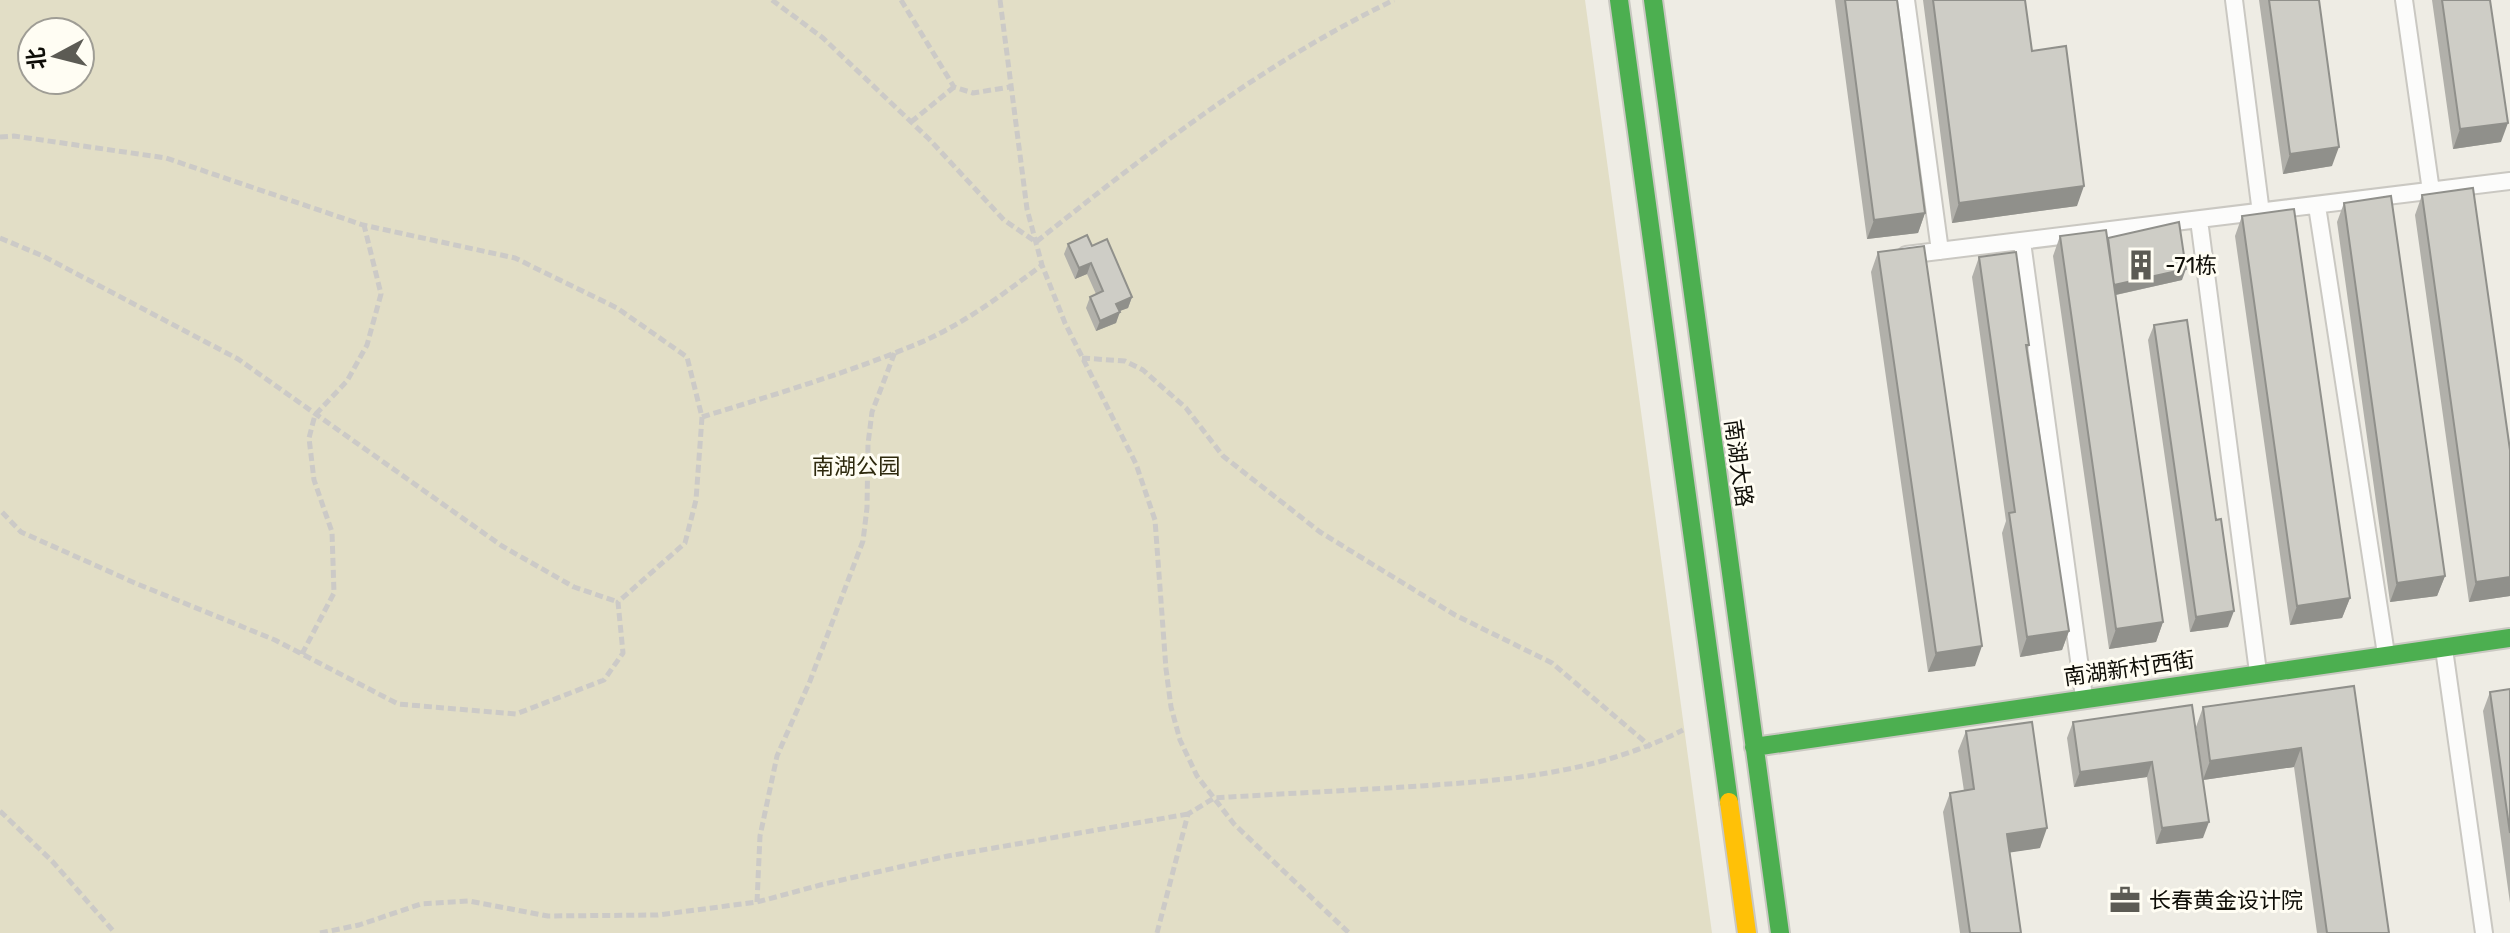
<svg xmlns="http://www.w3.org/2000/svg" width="2510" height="933" font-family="Rubik,'Noto Sans SC',sans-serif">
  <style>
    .green { fill: #e2dec6; fill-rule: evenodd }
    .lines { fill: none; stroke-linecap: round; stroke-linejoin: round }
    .lane-casing { stroke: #cac8c2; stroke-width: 20 }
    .fast-casing { stroke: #cac8c2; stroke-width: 22 }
    .slow-casing { stroke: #cac8c2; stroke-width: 22 }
    .path { stroke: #cccac7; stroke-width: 5; stroke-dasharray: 8 4; stroke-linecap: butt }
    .lane { stroke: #fcfcfb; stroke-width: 16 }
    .fast { stroke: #4caf50; stroke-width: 18 }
    .slow { stroke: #ffc107; stroke-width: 18 }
    .wall { fill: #b1b0aa }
    .shaded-wall { fill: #90908b }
    .building { fill: #cecdc6; stroke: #90908b; stroke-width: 2 }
    .labels { text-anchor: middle; stroke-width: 6; stroke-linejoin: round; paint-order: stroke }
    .poi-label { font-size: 22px; fill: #0e0d07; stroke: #fffdf3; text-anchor: start }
    .street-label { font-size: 22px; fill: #0e0d07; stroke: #fffdf3 }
    .park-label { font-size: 22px; fill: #2e290d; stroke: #fffdf3 }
  </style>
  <rect width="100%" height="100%" fill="#eeece4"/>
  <!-- green -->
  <path class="green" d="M0,0H1585L1712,933H0ZM32,32H80V80H32Z"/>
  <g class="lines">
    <!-- lane casing -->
    <g class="lane-casing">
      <path id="lane" d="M1906,0L1940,251
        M2234,0L2261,213
        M2404,0L2431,191
        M2317,206L2386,654
        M2199,220L2258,672
        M2022,242L2084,697
        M1906,255L2510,181
        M2444,649L2484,933"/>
    </g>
    <!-- fast casing -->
    <g class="fast-casing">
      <path id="fast" d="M1619,0L1729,802
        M1653,0L1780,933
        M1754,747L2510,638"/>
    </g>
    <!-- slow casing -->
    <g class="slow-casing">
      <path id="slow" d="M1729,802L1747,933"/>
    </g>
    <!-- path -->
    <path class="path" d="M772,0L823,38L929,139L1004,220L1036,242C1149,152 1263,63 1394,0
      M901,0L954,87L973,93L1010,87
      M1000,0L1027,209L1042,265L1065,323L1136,464L1155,520L1166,669L1171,707L1180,740L1197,776L1234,824L1349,933
      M911,122L954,87
      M0,137L14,136L166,158L363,225L515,258L617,308L687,357L702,417L696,500L685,543L618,602L623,653L604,680L516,714L398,704L275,640L135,583L21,532L0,510
      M0,238L43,256L238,359L502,546L574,587L618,602
      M1082,358L1125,361L1143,370L1186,408L1223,456L1320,532L1455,615L1552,663L1651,747
      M702,417C773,395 844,374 912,346C960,327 1002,295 1042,265
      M302,654L334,593L332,532L314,480L309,438L315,415L347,381L367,345L381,294L364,225
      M0,811L52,861L115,933
      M757,902L760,836L777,756L810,681L863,541L867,508L868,444L872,412L895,352
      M320,933L359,925L421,904L469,901L548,916L658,915L757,902L824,884L948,856L1188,814
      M1157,933L1188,814L1214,798C1277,794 1340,791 1403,787C1501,781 1594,775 1683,730"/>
    <!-- lane -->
    <use href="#lane" class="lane"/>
    <!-- fast -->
    <use href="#fast" class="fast"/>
    <!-- slow -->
    <use href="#slow" class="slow"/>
  </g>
  <!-- wall -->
  <path class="wall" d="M1835,0H1897L1925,213L1918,233L1867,239Z
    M1923,0H2025L2032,51L2077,206L1952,223Z
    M2259,0H2319L2332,166L2283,174Z
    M2432,0H2490L2501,142L2453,149Z
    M2422,195L2510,596L2469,602L2415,215Z
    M2344,203L2445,576L2437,596L2390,602L2337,222Z
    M2242,216L2350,598L2342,618L2290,625L2235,236Z
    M2060,236L2108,238L2182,280L2116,295L2163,622L2156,642L2109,649L2053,256Z
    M1068,244L1092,246L1132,297L1128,308L1119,311L1116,323L1096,331L1086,308L1090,297L1096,294L1087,274L1075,279L1064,254Z
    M1878,252L1975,666L1928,672L1871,272Z
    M1979,257L2029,345L2027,351L2069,631L2062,650L2020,657L2002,533L2006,521L1972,277Z
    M2154,325L2228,627L2190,632L2148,340Z
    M2354,686L2389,933H2317L2294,767L2203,780L2196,727L2203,707Z
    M2510,689V903L2483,711L2490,692Z
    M2192,705L2203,838L2156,844L2147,777L2074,787L2067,738L2073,722Z
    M1966,731L2040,848L2009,852L2021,933H1960L1943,812L1950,793L1964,791L1958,751Z"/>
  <!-- shaded-wall -->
  <path class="shaded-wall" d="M2508,123L2501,142L2453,149L2460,129Z
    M2339,147L2332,166L2283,174L2290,154Z
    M2084,186L2077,206L1952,223L1959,203Z
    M1925,213L1918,233L1867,239L1874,220Z
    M1091,263L1087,274L1075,279L1079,268Z
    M2186,269L2182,280L2106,297L2110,286Z
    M1132,297L1128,308L1112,314L1116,304Z
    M1120,312L1116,323L1096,331L1100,321Z
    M2445,576L2437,596L2390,602L2397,583Z
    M2510,577V596L2469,602L2476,582Z
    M2350,598L2342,618L2290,625L2297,606Z
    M2234,611L2228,627L2190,632L2196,617Z
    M2163,622L2156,642L2109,649L2116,629Z
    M2069,631L2062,650L2020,657L2027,637Z
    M1982,646L1975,666L1928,672L1936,653Z
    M2301,748L2294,767L2203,780L2210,761Z
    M2152,762L2147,777L2074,787L2080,772Z
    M2209,822L2203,838L2156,844L2162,828Z
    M2047,828L2040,848L2000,854L2007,834Z"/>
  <!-- building -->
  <path class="building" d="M1845,0H1897L1925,213L1874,220Z
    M1933,0H2025L2032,51L2066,46L2084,186L1959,203Z
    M2269,0H2319L2339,147L2290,154Z
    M2442,0H2490L2508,123L2460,129Z
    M2473,188L2510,450V577L2476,582L2422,195Z
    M2391,196L2445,576L2397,583L2344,203Z
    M2294,209L2350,598L2297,606L2242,216Z
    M2179,222L2186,269L2114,285L2108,238Z
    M2106,230L2163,622L2116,629L2060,236Z
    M1087,235L1092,246L1107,239L1132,297L1116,304L1120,312L1100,321L1090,297L1103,291L1091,263L1079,268L1068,244Z
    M1924,246L1982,646L1936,653L1878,252Z
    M2016,252L2029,345H2026L2069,631L2027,637L2009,513L2015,512L1979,257Z
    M2187,320L2216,520L2221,519L2234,611L2196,617L2154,325Z
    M2354,686L2389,933H2327L2301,748L2210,761L2203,707Z
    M2510,689V833L2490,692Z
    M2192,705L2209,822L2162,828L2152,762L2080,772L2073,722Z
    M2032,722L2047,828L2007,834L2021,933H1970L1950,793L1974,789L1966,731Z"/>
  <!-- icons -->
  <defs>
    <g id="building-bare" transform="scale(2.4)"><path d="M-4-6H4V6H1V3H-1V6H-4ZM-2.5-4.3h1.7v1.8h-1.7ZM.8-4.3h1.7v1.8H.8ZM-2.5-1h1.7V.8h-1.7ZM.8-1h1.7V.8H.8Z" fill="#5c5b54" stroke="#fffdf3" stroke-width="2.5" paint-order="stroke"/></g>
    <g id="office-bare" transform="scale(2.4)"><path d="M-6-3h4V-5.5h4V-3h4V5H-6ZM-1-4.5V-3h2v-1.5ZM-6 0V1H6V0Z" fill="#5c5b54" stroke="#fffdf3" stroke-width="2.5" paint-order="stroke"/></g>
  </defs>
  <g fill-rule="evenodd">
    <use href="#building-bare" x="2141" y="265"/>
    <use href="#office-bare" x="2125" y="900"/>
  </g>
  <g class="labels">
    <!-- poi labels -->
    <g class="poi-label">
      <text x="2165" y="273">-71栋</text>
      <text x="2149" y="908">长春黄金设计院</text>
    </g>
    <!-- street labels -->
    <g class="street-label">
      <text transform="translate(1739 463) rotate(82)" y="8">南湖大路</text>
      <text transform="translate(2129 668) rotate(-8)" y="8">南湖新村西街</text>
    </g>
    <!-- park labels -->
    <g class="park-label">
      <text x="856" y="474">南湖公园</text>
    </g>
  </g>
  <!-- north arrow -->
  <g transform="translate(56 56) rotate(263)"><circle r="38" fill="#fffdf3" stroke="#9f9d95" stroke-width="2"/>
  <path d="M0-6L14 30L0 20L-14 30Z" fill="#5c5b54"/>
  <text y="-12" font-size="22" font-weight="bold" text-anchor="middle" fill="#0e0d07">北</text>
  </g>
</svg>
